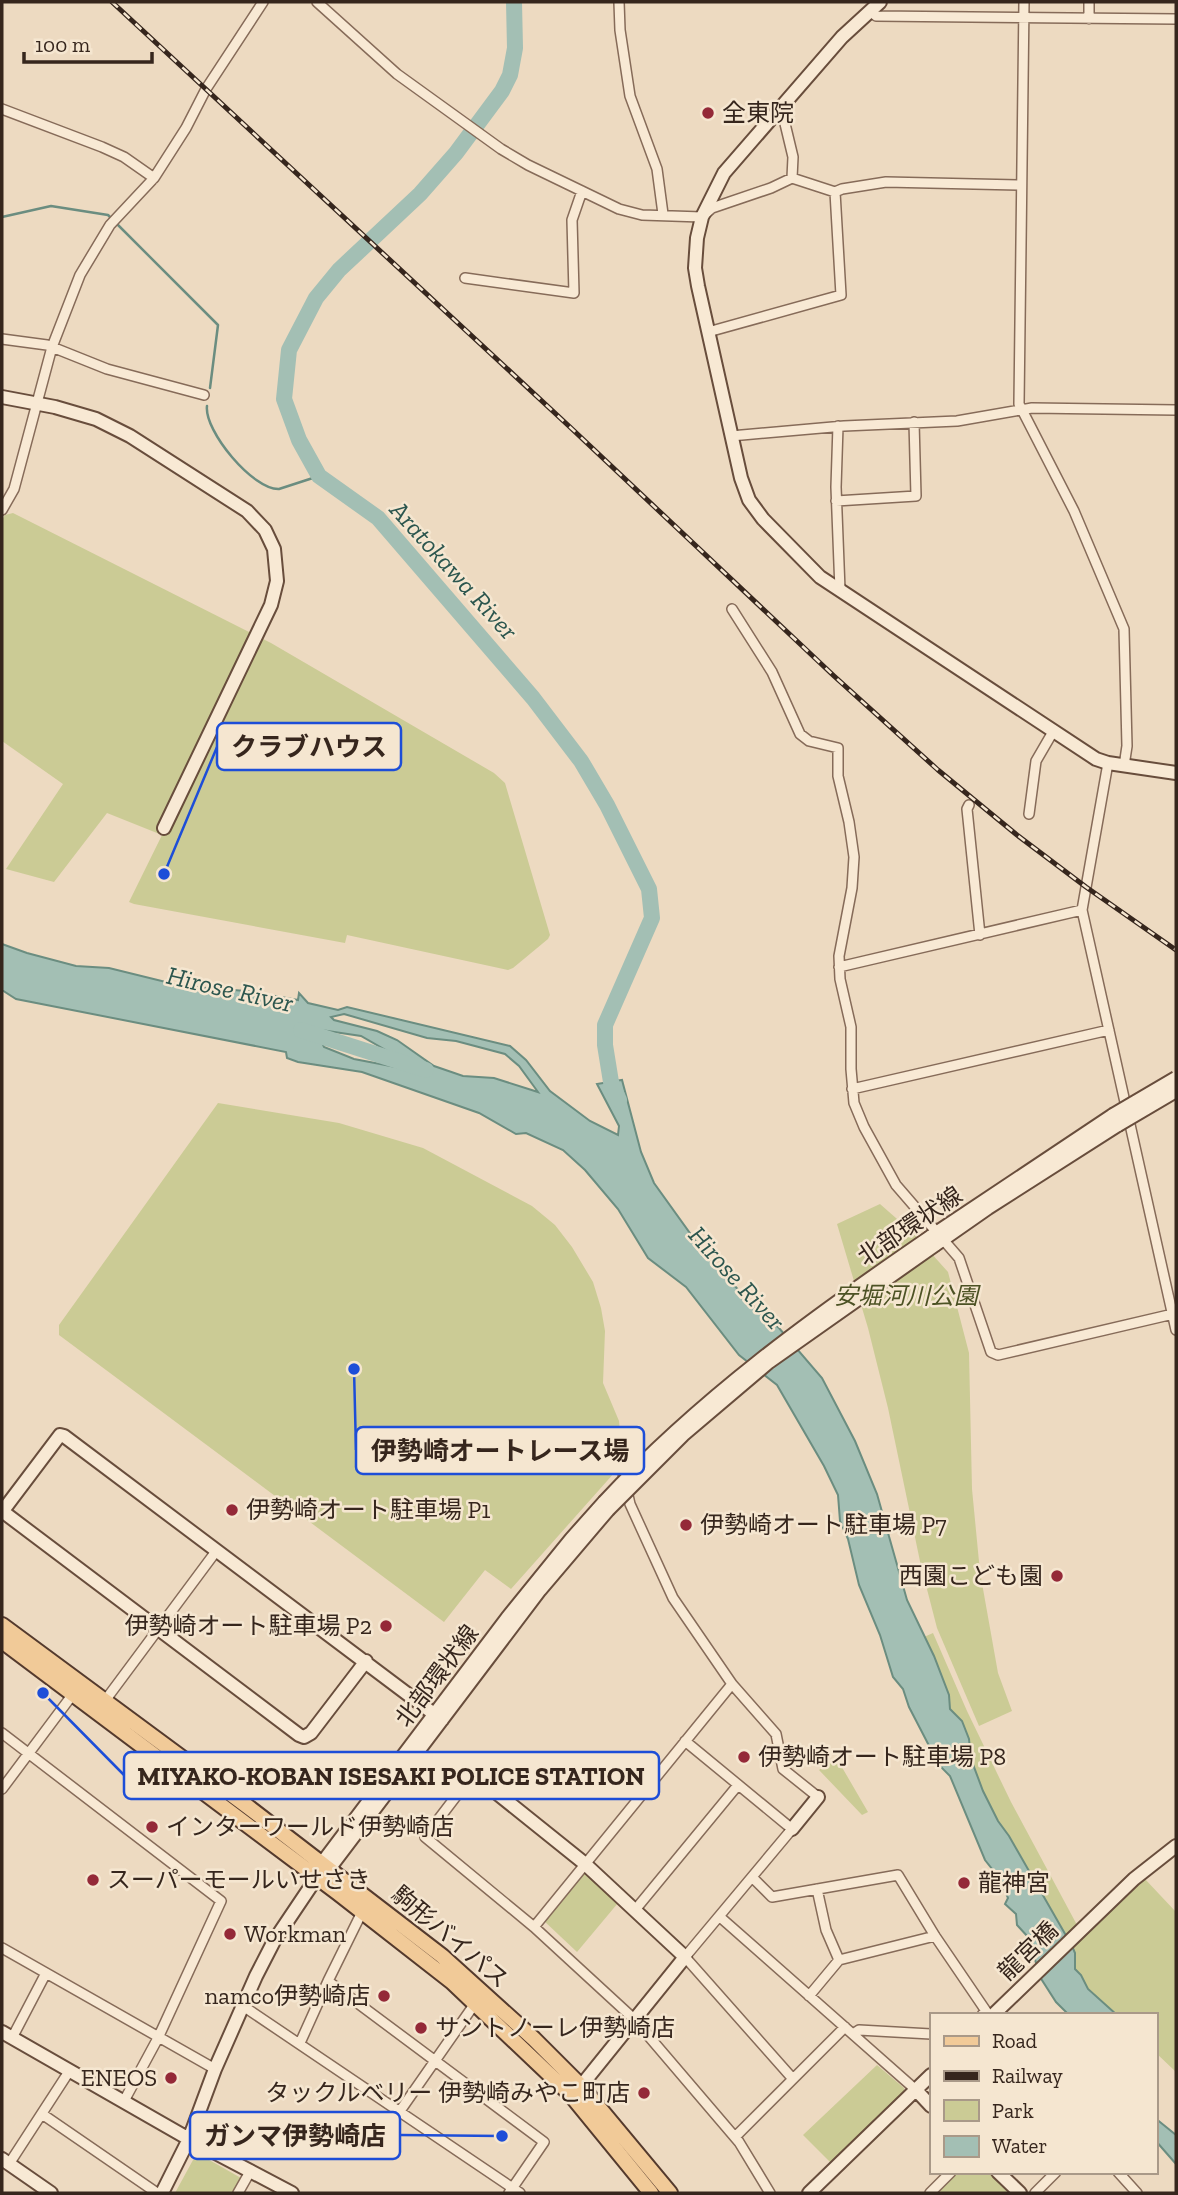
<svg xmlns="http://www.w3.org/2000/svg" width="1178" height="2195" font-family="'Zilla Slab','Noto Sans JP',serif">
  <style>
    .green { fill: #cbcb95 }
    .water { fill: #a3bfb4; stroke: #6b8d80; stroke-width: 2; fill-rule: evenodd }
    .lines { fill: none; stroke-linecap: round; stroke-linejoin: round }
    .stream { stroke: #6b8d80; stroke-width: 2.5 }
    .river { stroke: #a3bfb4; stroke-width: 16 }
    .street-casing { stroke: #866b59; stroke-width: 12 }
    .secondary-casing { stroke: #684d3c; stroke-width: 16 }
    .primary-casing { stroke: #543a2d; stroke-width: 18 }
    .street { stroke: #f8e9d4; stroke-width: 9 }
    .secondary { stroke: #f8e9d4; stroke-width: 12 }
    .primary { stroke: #f1ca98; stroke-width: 14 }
    .rail-casing { stroke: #36261d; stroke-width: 5 }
    .rail { stroke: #f5e6d0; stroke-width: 2.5; stroke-dasharray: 8; stroke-linecap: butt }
    .secondary-bridge-casing { stroke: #684d3c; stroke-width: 16; stroke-linecap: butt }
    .secondary-bridge { stroke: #f8e9d4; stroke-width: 12 }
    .poi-dot { fill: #942938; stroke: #f5e6d0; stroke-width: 2.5 }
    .labels { text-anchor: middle; stroke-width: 5; stroke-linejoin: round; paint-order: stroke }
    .poi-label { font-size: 24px; fill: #36261d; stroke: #f5e6d0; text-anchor: start }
    .street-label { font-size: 24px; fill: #36261d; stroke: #f5e6d0 }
    .park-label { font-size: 24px; font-style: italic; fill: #4c5224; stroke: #f5e6d0 }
    .water-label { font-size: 26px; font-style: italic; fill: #2c564e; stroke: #f5e6d0 }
    .leader { fill: none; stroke: #1d4ed8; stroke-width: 2.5 }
    .callout-dot { fill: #1d4ed8; stroke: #f5e6d0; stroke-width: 2.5 }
    .callout { fill: #f5e6d0; stroke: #1d4ed8; stroke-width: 2.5 }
    .callout-label { font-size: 26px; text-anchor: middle; font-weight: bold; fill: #36261d }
  </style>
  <rect width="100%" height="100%" fill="#eddac1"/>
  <!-- green -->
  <path class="green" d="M13,513L271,643L494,773L505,783L550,935L548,939L513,968L508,970L347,935L345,943L134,904L129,902L162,835L107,813L54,882L6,869L63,784L2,741V520L5,515Z
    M218,1103L339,1123L423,1148L532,1206L555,1225L572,1247L593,1282L601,1308L605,1331L603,1383L619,1421L623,1463L511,1589L485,1570L444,1622L59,1335V1325Z
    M880,1204L913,1233L948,1272L969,1353L972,1489L980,1572L998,1673L1012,1711L979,1726L937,1628L921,1566L888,1408L868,1328L837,1224Z
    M933,1633L967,1711L1011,1802L1077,1925L1066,1936L1009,1836L998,1821L983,1791L971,1759L969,1739L962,1721L950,1709L949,1695L924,1637Z
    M836,1757L868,1812L862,1815L819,1770Z
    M582,1873H588L618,1903L577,1952L543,1920Z
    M1144,1878L1176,1912V2072L1155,2052V2015H1117L1088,1989L1081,1975L1075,1969V1953L1072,1946Z
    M877,2065L904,2088L905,2097L832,2164L803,2135Z
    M204,2157L241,2178L233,2193H175L193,2160Z
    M957,2172H991L1009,2190L1005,2193H936Z"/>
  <!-- water -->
  <path class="water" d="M2,944L27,953L76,966L109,968L182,986L246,991L298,1000L299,993L308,1003L338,1010L347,1007L510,1046L526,1060L550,1091L590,1121L618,1135L619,1126L597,1084L622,1080L641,1152L654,1183L705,1254L759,1312L779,1328L822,1378L855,1441L877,1494L907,1600L934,1656L949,1695L950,1709L962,1721L969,1739L971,1759L983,1791L998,1821L1009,1836L1072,1946L1075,1953V1969L1081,1975L1088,1989L1117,2015H1069L1056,2002L1040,1977L1029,1938L1017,1925L1016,1914L1005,1904L1008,1898L1000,1879L985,1860L950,1776L939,1765L909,1707L903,1689L893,1677L880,1635L859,1585L848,1539L840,1521L838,1495L824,1466L777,1385L739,1355L686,1287L648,1258L618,1209L585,1170L563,1150L526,1133L516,1134L479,1113L362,1072L298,1062L287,1058L286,1052L16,999L2,990ZM344,1014L427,1038L456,1041L505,1054L519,1066L538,1092L494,1078L463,1076L434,1066L397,1040L377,1031L334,1020L331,1017ZM321,1030L361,1036L408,1063L412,1070L354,1059L324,1047L319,1036Z
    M1155,2118L1176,2135V2164L1155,2140Z"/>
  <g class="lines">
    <!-- stream -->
    <path class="stream" d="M2,217L51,206L108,215L218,325L210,388
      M207,406C204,431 253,490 279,489L319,476"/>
    <!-- river -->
    <path class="river" d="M514,2L515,48L510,75L502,91L456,153L420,194L339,270L316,298L289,350L284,399L299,440L319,476L378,518L533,698L581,761L607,805L649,889L652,918L605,1025V1045L611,1082L619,1100
      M301,1030L426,1070"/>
    <!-- street casing -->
    <g class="street-casing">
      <path id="street" d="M317,2L397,74L501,149L528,165L619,209L642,215L702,217L712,208L771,188L792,178L835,192L842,189L886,182L1021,185
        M619,2L620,30L630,96L657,169L663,214
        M1024,2L1019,404L1074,511L1124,629L1127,746L1124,766
        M870,11L876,16L1176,19
        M1089,19V2
        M781,107L793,157L792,178
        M2,109L102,147L124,157L154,178
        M465,278L574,293L572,220L582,191
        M708,332L841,295L835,192
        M2,339L47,345L107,369L204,395
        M838,426L836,487L840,590
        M731,436L844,426L957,421L1032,408L1176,410
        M836,501L916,496L914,422
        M2,510L14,489L52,347L80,275L110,225L154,178L186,128L206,89L263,2
        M732,609L772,672L800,734L809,741L838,748V776L849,822L854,857L852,888L839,956L840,979L851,1027V1069L854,1103L864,1127L896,1185L959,1258L991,1352L998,1355L1173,1314
        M1108,763L1082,910L1176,1330
        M969,805L967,809L980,935
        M1029,814L1036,761L1054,730
        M839,967L1082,910
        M852,1089L1109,1030
        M732,1684L776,1734L783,1769L818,1797
        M104,1702L217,1550
        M2,1733L221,1901L158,2038L124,2101
        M685,1741L792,1829L685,1957L793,2079
        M473,1774L425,1837L534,1927L634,2019L739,2142L770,2193
        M2,1789L73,1694
        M752,1877L772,1897L898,1875L935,1936L986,2011L982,2015
        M817,1889L826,1930L839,1960
        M635,1910L738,1785
        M720,1917L916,2090
        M534,1927L732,1684L673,1598L630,1504L622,1469
        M2,1948L215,2069
        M328,1981L362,1912
        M809,1996L839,1960L935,1936
        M243,2006L520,2193
        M853,2034L859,2030L931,2034
        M12,2038L46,1973
        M300,2043L328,1981L544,2142L509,2193
        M400,2111L476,2002
        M42,2114L157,2193
        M735,2137L845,2027
        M9,2164L70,2070
        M1118,2172L1137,2193
        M238,2193L251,2170
        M930,2193L951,2172
        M1035,2193L1056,2172"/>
    </g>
    <!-- secondary casing -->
    <g class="secondary-casing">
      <path id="secondary" d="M880,2L842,37L724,173L702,217L697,238L695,268L698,286L741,478L749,500L763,519L820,577L1096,759L1108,763L1176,773
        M2,397L55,407L96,419L130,436L247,511L265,530L274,549L277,581L271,605L164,828
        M930,1237L1113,1115
        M935,1245L988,1208L1118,1125
        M2,1511L299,1735L304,1737L311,1733L366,1661
        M2,1512L60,1435L64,1436L442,1720
        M473,1774L584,1863L685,1957L581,2086
        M792,1829L818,1797
        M323,1873L329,1869L540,1590L608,1510
        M993,2015L1134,1879L1176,1846
        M2,2032L189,2139L292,2193
        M916,2090L931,2106
        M2,2159L51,2193
        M998,2172L1020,2193
        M162,2193L189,2139L215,2069L256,1976L274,1941L317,1877L322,1863L507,1618L571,1539L604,1502
        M809,2193L931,2075"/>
    </g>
    <!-- primary casing -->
    <g class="primary-casing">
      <path id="primary" d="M2,1625L243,1803L442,1956L534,2039L581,2086L670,2193
        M2,1641L338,1893L452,1982L571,2095L651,2193"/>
    </g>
    <!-- street -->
    <use href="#street" class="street"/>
    <!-- secondary -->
    <use href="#secondary" class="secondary"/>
    <!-- primary -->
    <use href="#primary" class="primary"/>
    <!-- rail casing -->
    <g class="rail-casing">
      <path id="rail" d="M112,2L571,428L834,676L938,770L1017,835L1086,887L1176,950"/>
    </g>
    <!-- rail -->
    <use href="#rail" class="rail"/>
    <!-- secondary-bridge casing -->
    <g class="secondary-bridge-casing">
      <path id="secondary-bridge" d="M1113,1115L1176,1078
        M1118,1125L1176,1091
        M604,1502C701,1398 813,1317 930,1237
        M608,1510L683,1435L769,1362L935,1245"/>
    </g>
    <!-- secondary-bridge -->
    <use href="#secondary-bridge" class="secondary-bridge"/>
  </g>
  <!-- markers -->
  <g class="poi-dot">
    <circle cx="708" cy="113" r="7"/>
    <circle cx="232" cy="1510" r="7"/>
    <circle cx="686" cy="1525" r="7"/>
    <circle cx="1057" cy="1576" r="7"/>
    <circle cx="386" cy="1626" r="7"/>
    <circle cx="744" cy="1757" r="7"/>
    <circle cx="152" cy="1827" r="7"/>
    <circle cx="93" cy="1880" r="7"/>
    <circle cx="964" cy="1883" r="7"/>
    <circle cx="230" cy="1934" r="7"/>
    <circle cx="384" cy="1996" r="7"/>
    <circle cx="421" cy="2028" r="7"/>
    <circle cx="171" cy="2078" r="7"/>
    <circle cx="644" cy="2093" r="7"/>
  </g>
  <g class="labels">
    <!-- poi labels -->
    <g class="poi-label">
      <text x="722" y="121">全東院</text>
      <text x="246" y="1518">伊勢崎オート駐車場 P1</text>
      <text x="700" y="1533">伊勢崎オート駐車場 P7</text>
      <text x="1043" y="1584" text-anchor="end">西園こども園</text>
      <text x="372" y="1634" text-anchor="end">伊勢崎オート駐車場 P2</text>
      <text x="758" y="1765">伊勢崎オート駐車場 P8</text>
      <text x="166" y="1835">インターワールド伊勢崎店</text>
      <text x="107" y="1888">スーパーモールいせさき</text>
      <text x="978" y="1891">龍神宮</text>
      <text x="244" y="1942">Workman</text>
      <text x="370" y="2004" text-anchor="end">namco伊勢崎店</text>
      <text x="435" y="2036">サントノーレ伊勢崎店</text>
      <text x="157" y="2086" text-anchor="end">ENEOS</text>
      <text x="630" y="2101" text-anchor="end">タックルベリー 伊勢崎みやこ町店</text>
    </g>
    <!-- street labels -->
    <g class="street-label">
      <text transform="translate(910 1226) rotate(-34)" y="8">北部環状線</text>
      <text transform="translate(437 1676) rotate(-53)" y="8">北部環状線</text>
      <text transform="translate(450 1937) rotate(40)" y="8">駒形バイパス</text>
      <text transform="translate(1028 1951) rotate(-44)" y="8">龍宮橋</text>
    </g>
    <!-- park labels -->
    <g class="park-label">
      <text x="906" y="1304">安堀河川公園</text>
    </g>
    <!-- water labels -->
    <g class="water-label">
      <text transform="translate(454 570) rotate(48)" y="9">Aratokawa River</text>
      <text transform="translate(230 989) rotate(13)" y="9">Hirose River</text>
      <text transform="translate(737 1278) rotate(48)" y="9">Hirose River</text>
    </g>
  </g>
  <!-- callouts -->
  <path class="leader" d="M164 874L217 747M354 1369L356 1450M43 1693L124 1775M502 2136L400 2135"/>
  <g class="callout-dot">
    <circle cx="164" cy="874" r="7"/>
    <circle cx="354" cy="1369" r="7"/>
    <circle cx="43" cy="1693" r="7"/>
    <circle cx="502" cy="2136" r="7"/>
  </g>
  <g class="callout">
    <rect x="217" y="723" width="184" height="47" rx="7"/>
    <rect x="356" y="1427" width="288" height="47" rx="7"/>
    <rect x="124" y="1752" width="535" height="47" rx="7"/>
    <rect x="190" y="2112" width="210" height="47" rx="7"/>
  </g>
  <g class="callout-label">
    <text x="309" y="756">クラブハウス</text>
    <text x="500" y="1460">伊勢崎オートレース場</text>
    <text x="391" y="1785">MIYAKO-KOBAN ISESAKI POLICE STATION</text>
    <text x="295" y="2145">ガンマ伊勢崎店</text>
  </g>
  <!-- border -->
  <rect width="1178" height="2195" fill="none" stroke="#36261d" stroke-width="7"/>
  <!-- legend -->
  <rect x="930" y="2013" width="228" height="161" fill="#f5e6d0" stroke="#a99988" stroke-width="2"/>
  <rect x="944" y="2036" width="35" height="10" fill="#f1ca98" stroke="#a99988" stroke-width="2"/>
  <text x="992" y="2048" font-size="21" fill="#36261d">Road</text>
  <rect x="944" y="2071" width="35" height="10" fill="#36261d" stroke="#a99988" stroke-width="2"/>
  <text x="992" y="2083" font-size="21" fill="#36261d">Railway</text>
  <rect x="944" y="2100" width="35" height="21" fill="#cbcb95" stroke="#a99988" stroke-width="2"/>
  <text x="992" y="2118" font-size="21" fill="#36261d">Park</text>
  <rect x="944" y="2136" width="35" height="21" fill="#a3bfb4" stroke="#a99988" stroke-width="2"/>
  <text x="992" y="2153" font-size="21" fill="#36261d">Water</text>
  <!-- scale -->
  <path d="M24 52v10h128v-10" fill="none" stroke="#36261d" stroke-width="3.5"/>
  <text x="35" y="52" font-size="21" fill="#36261d" stroke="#f5e6d0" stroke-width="5" paint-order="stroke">100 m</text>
</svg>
